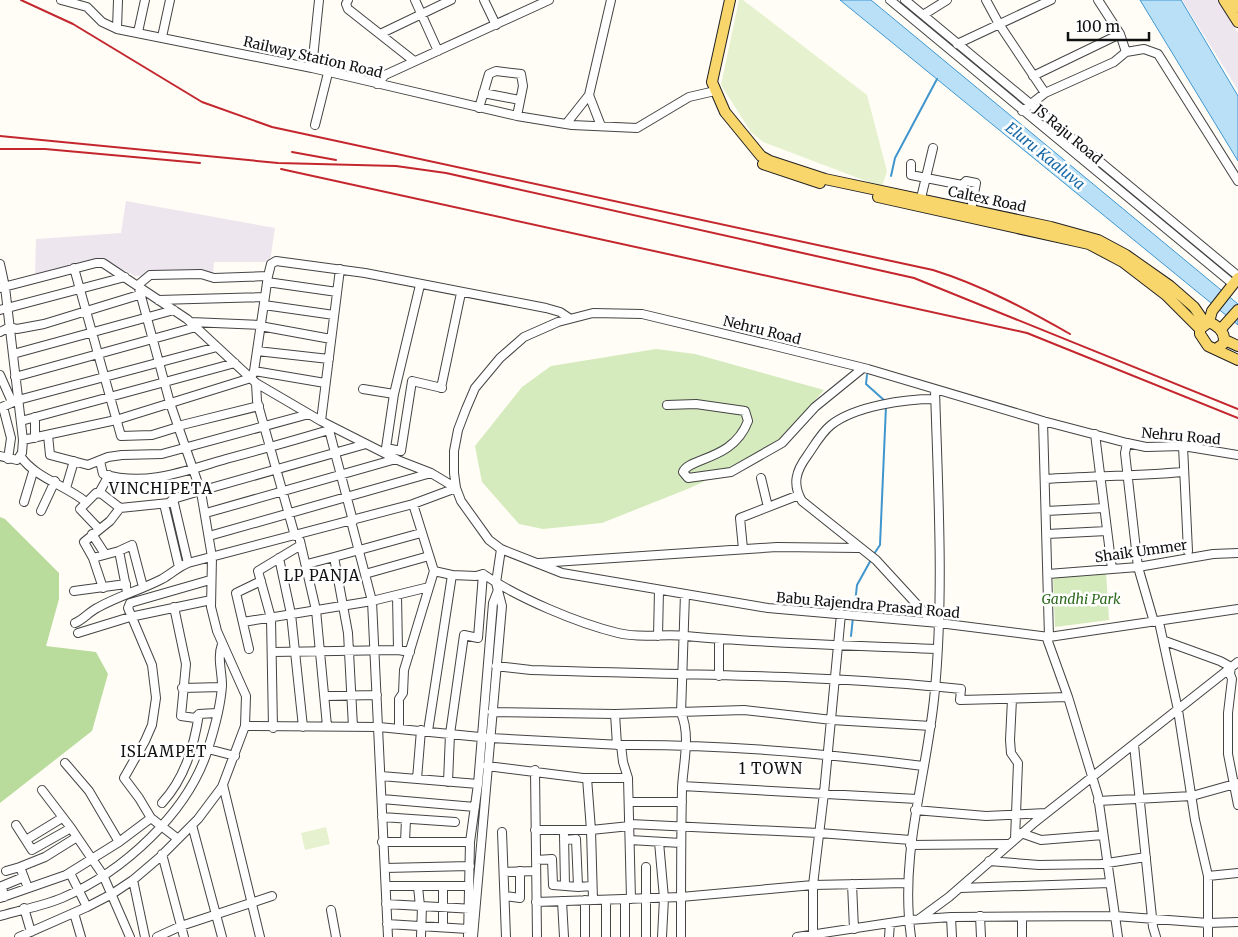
<svg xmlns="http://www.w3.org/2000/svg" width="1238" height="937" font-family="Merriweather,serif">
  <style>
    .industrial { fill: #eee6ef }
    .green { fill: #d5ebbd }
    .forest { fill: #b9dc9c }
    .pitch { fill: #e6f2cf }
    .water { fill: #b9e0f7; stroke: #3f96cf }
    .lines { fill: none; stroke-linecap: round; stroke-linejoin: round }
    .stream { stroke: #3f96cf; stroke-width: 2 }
    .minor-casing { stroke: #444; stroke-width: 10 }
    .major-casing { stroke: #222; stroke-width: 12 }
    .minor { stroke: #fff; stroke-width: 8 }
    .major { stroke: #f9d66b; stroke-width: 10 }
    .rail { stroke: #c4262e; stroke-width: 2 }
    .labels { text-anchor: middle; stroke-width: 5; stroke-linejoin: round; paint-order: stroke }
    .street-label { font-size: 14px; fill: #111; stroke: #fff }
    .park-label { font-size: 14px; font-style: italic; fill: #2f6b1f; stroke: #fff }
    .water-label { font-size: 15px; font-style: italic; fill: #1768a6; stroke: #fff }
    .neighbourhood-label { font-size: 15px; letter-spacing: 1px; fill: #111; stroke: #fff }
  </style>
  <rect width="100%" height="100%" fill="#fffdf5"/>
  <!-- industrial -->
  <path class="industrial" d="M1182,0H1218L1238,33V90Z
    M126,201L275,228L270,262H214L213,274L135,276L104,260L35,274L36,239L121,233Z"/>
  <!-- green -->
  <path class="green" d="M656,349L695,354L824,390L771,450L690,488L602,523L543,529L519,524L482,482L475,446L522,387L551,366Z
    M1106,572L1109,620L1055,627L1053,578Z"/>
  <!-- forest -->
  <path class="forest" d="M0,517L5,519L59,573V599L46,646L96,652L108,674L92,731L0,803Z"/>
  <!-- pitch -->
  <path class="pitch" d="M739,0H743L867,95L887,171L882,187L763,142L751,132L721,85Z
    M326,827L330,844L305,850L301,833Z"/>
  <!-- water -->
  <path class="water" d="M840,0H871L1238,304V325Z
    M1140,0H1181L1238,96V161Z"/>
  <g class="lines">
    <!-- stream -->
    <path class="stream" d="M891,176L895,158L937,79
      M867,375L866,384L885,401
      M874,554L880,545L886,406
      M854,612L857,585L872,558
      M851,636L853,617"/>
    <!-- minor casing -->
    <g class="minor-casing">
      <path id="minor" d="M61,0L87,7L102,22L117,29L312,68L517,116L572,125L637,128L689,97L715,91
        M348,0L346,4L348,9L414,61
        M415,0L438,51
        M484,0L496,25
        M890,0L1233,284
        M905,0L1238,276
        M986,0L999,24L1045,93
        M1098,0L1120,34L1126,52
        M923,15L947,0
        M117,29L118,0
        M138,32L145,0
        M380,34L451,0
        M162,37L170,0
        M957,44L1051,0
        M1126,52L1144,49L1158,54L1238,181
        M312,68L319,0
        M1033,76L1120,34
        M377,84L385,75L549,0
        M483,93L520,100
        M589,95L601,126
        M479,108L489,74L496,71L521,74L523,86L517,116
        M1022,111L1045,93L1114,62L1126,52
        M566,124L589,95L611,0
        M315,125L328,73
        M911,164V175L962,185L966,181L976,183L971,210
        M921,198L933,148
        M0,264L5,287L23,440L22,453L17,460L0,456
        M74,268L121,436L152,435L178,427
        M267,282L337,292
        M0,288L96,263H103L187,319L256,383L321,421L400,461L431,473L456,488
        M158,300L265,297
        M264,305L334,315
        M0,310L125,277
        M191,322L260,325
        M260,326L331,339
        M0,332L10,327L17,329L44,324L142,294
        M257,351L329,359
        M13,354L174,310
        M254,371L325,383
        M0,375L12,402
        M15,377L196,327
        M256,383L257,401L295,536
        M441,388L461,293
        M363,389L394,394L386,448L401,451L412,381L442,388
        M394,394L420,285
        M667,405L696,404L745,411L748,421C733,461 689,457 683,472L688,478L731,472L782,443L815,407L863,368
        M3,407L11,438L8,459
        M0,408L18,400L217,347
        M21,421L235,363
        M321,421L340,269
        M1043,421L1049,637
        M182,425L259,406
        M328,426L353,521
        M1095,434L1112,569
        M48,435L50,455L88,465L108,457L122,455L162,454L309,414
        M35,438V417
        M23,440L116,420L251,378L254,371L268,276L271,264L276,261L365,273L546,308L560,312L569,318
        M1127,443L1125,453L1138,567L1154,622
        M1183,446L1188,551
        M1238,455L1183,446L1146,447L1127,443L1043,421L868,369L767,344L642,314L593,313L558,322L524,337L500,358L475,388L466,409L458,430L454,451V473L456,488L461,501L489,540L501,549L562,573L768,608L939,623L1049,637L1238,609
        M21,457C36,478 65,485 86,502
        M100,461L103,474C146,487 185,471 226,459C260,450 295,440 329,430
        M761,478L768,507
        M1045,479C1091,476 1137,476 1183,472
        M66,488L74,461
        M99,493L109,475
        M173,499L188,563
        M24,502L33,472
        M164,504L179,567
        M413,504L434,571
        M41,511L55,481
        M1046,511L1104,508
        M206,513L396,459
        M351,521L372,601L388,937
        M99,529L80,509L96,493L102,494L120,508L169,503L173,499L200,491L366,444
        M92,534L105,554
        M1047,534L1107,531
        M209,536L431,473
        M300,541L316,610L327,726
        M743,549L740,518L799,495
        M119,551L132,545L143,587
        M334,557L421,533
        M93,558L119,551L127,592
        M279,558L291,614L303,727
        M539,563L777,547L858,548
        M307,564L334,557L348,633L353,727
        M365,574L429,556
        M1048,574L1138,567L1213,554L1238,553
        M452,575L476,576L483,574C518,598 577,623 618,633C641,639 664,633 686,636C769,644 853,645 936,649
        M103,588L93,558L84,542L110,521L120,508
        M74,591L126,584
        M397,595L398,650
        M174,607L186,664L181,716L195,718L199,714L216,713
        M243,622L372,601L429,587
        M933,622L876,560L802,501C792,484 796,471 807,456C814,446 821,433 831,425C855,406 905,399 935,399
        M1159,622L1178,710L1195,820L1208,876V937
        M75,623C83,620 89,612 97,608C118,596 141,590 162,579C171,574 178,567 188,563L413,504L456,488
        M78,633L130,617L211,600
        M658,636L659,590
        M1046,636L1068,697
        M719,640V676
        M1165,641L1220,661L1231,667L1230,674L1232,679L1228,713V754L1238,805
        M249,649L236,593L261,581
        M273,652L398,650L410,652
        M496,666L531,670C674,675 819,674 961,689L960,700L1068,697L1098,796L1118,937
        M182,688L222,687
        M325,696L377,695
        M1012,699L1010,740L1011,753L1018,763L1015,839
        M492,712L615,714L617,745
        M615,714L744,710L832,720L931,726
        M245,726L379,727L490,738L621,745L623,762L628,778L631,899
        M273,728L271,618L258,571L301,545
        M399,729V699L403,693L404,670L434,571L452,575L428,731
        M621,745C723,744 822,753 923,766
        M1134,745L1153,927L1156,937
        M208,749L235,756
        M65,763L89,791L119,842
        M487,766L583,778H628
        M535,770L537,937
        M381,776L478,784
        M587,778L591,830L630,826
        M417,779L421,730
        M448,782L450,734L464,635L478,638L483,574
        M223,785L260,937
        M682,786L917,799
        M42,790L71,828
        M382,799L475,807
        M1098,801L1192,796L1238,783
        M629,802H682
        M162,803C185,778 194,746 199,714
        M915,810L986,816L1046,813
        M382,817L455,822
        M630,824L819,833L911,840
        M16,825L32,850L71,828L77,837
        M192,825L222,937
        M535,830H591L593,900
        M502,832L506,937
        M1021,833L1041,840L1103,835
        M564,835L565,885
        M178,839L151,818L139,798L124,778L145,741L152,725L156,698L152,665L128,608L130,603L210,580
        M26,840L62,818
        M564,840L576,839L578,886
        M630,840L681,843
        M382,842H470
        M405,842L406,819
        M659,842L664,898L662,937
        M910,845L1008,844
        M162,854L184,937
        M536,860L552,859L553,885L578,887L592,886
        M989,861L1039,865L1101,864L1146,857
        M646,867V937
        M385,868L470,866
        M6,871L20,867
        M504,872L536,871
        M70,873L87,907
        M1208,876L1238,873
        M133,880L145,937
        M852,884L854,929
        M386,886H468
        M418,887L420,906
        M28,888L20,867L45,857L77,837L103,875L130,937
        M960,888L1110,883
        M505,896L520,898V871
        M4,897L2,886L24,877
        M0,898L66,875L119,842L151,818
        M625,899V937
        M585,900V937
        M562,901L564,937
        M536,902L681,897L813,885L907,883
        M386,904L474,909
        M24,908L31,932
        M331,910L336,937
        M74,913L81,937
        M0,916C20,910 43,906 62,898C123,872 188,813 208,749C214,730 221,705 222,685C222,671 217,658 222,644
        M980,916L981,937
        M951,917L952,937
        M919,919L949,897L1035,822L1238,662
        M387,924L468,929
        M443,927V887
        M813,935V885L824,793L841,614
        M19,937L87,907L112,894L133,880L160,857L198,819L222,787L245,726L246,696L217,631L211,607L212,557L201,492L170,403L138,285L150,275L201,274L214,278L268,276
        M157,937L181,926L272,896
        M421,937L422,906
        M468,937L470,842L478,784L493,603L498,590
        M473,937L502,606L496,583L501,549
        M606,937V900
        M681,937C681,887 681,838 682,788C683,765 691,735 681,713L685,594
        M797,937L909,920L951,917L1115,916L1208,923L1238,922
        M889,937L890,923
        M911,937C899,852 928,773 935,689C944,591 938,489 935,390
        M1022,937V917"/>
    </g>
    <!-- major casing -->
    <g class="major-casing">
      <path id="major" d="M730,0L712,82L725,112L761,156L770,161L825,179L1051,227L1098,240L1126,255L1170,286L1194,307L1205,323
        M1224,0L1238,22
        M1234,0L1238,7
        M763,164L820,183
        M878,197L1089,244L1123,262L1166,295L1200,329
        M1238,278L1212,311L1209,322L1200,329V334L1208,346L1238,360
        M1209,322C1218,326 1227,333 1223,344L1216,349
        M1221,329L1238,310
        M1225,340L1238,346"/>
    </g>
    <!-- minor -->
    <use href="#minor" class="minor"/>
    <!-- major -->
    <use href="#major" class="major"/>
    <!-- rail -->
    <path class="rail" d="M21,0L73,24L202,102L272,127L933,270C981,285 1026,309 1070,334
      M0,136L278,163L396,166L446,173L914,278L1238,409
      M0,149H45L200,163
      M292,152L336,160
      M281,169L1027,333L1238,418"/>
  </g>
  <g class="labels">
    <!-- street labels -->
    <g class="street-label">
      <text transform="translate(313 57) rotate(13)" y="5">Railway Station Road</text>
      <text transform="translate(1068 134) rotate(40)" y="5">JS Raju Road</text>
      <text transform="translate(987 199) rotate(12)" y="5">Caltex Road</text>
      <text transform="translate(762 330) rotate(14)" y="5">Nehru Road</text>
      <text transform="translate(1181 436) rotate(5)" y="5">Nehru Road</text>
      <text transform="translate(1141 551) rotate(-8)" y="5">Shaik Ummer</text>
      <text transform="translate(868 605) rotate(5)" y="5">Babu Rajendra Prasad Road</text>
    </g>
    <!-- park labels -->
    <g class="park-label">
      <text x="1081" y="604">Gandhi Park</text>
    </g>
    <!-- water labels -->
    <g class="water-label">
      <text transform="translate(1045 156) rotate(39)" y="5">Eluru Kaaluva</text>
    </g>
    <!-- neighbourhood labels -->
    <g class="neighbourhood-label">
      <text x="161" y="494">VINCHIPETA</text>
      <text x="322" y="581">LP PANJA</text>
      <text x="164" y="757">ISLAMPET</text>
      <text x="771" y="774">1 TOWN</text>
    </g>
  </g>
  <!-- scale -->
  <path d="M1068 32v8h81v-8" fill="none" stroke="#111111" stroke-width="2.5"/>
  <text x="1076" y="32" font-size="15" fill="#111111" stroke="#ffffff" stroke-width="4" paint-order="stroke">100 m</text>
</svg>
